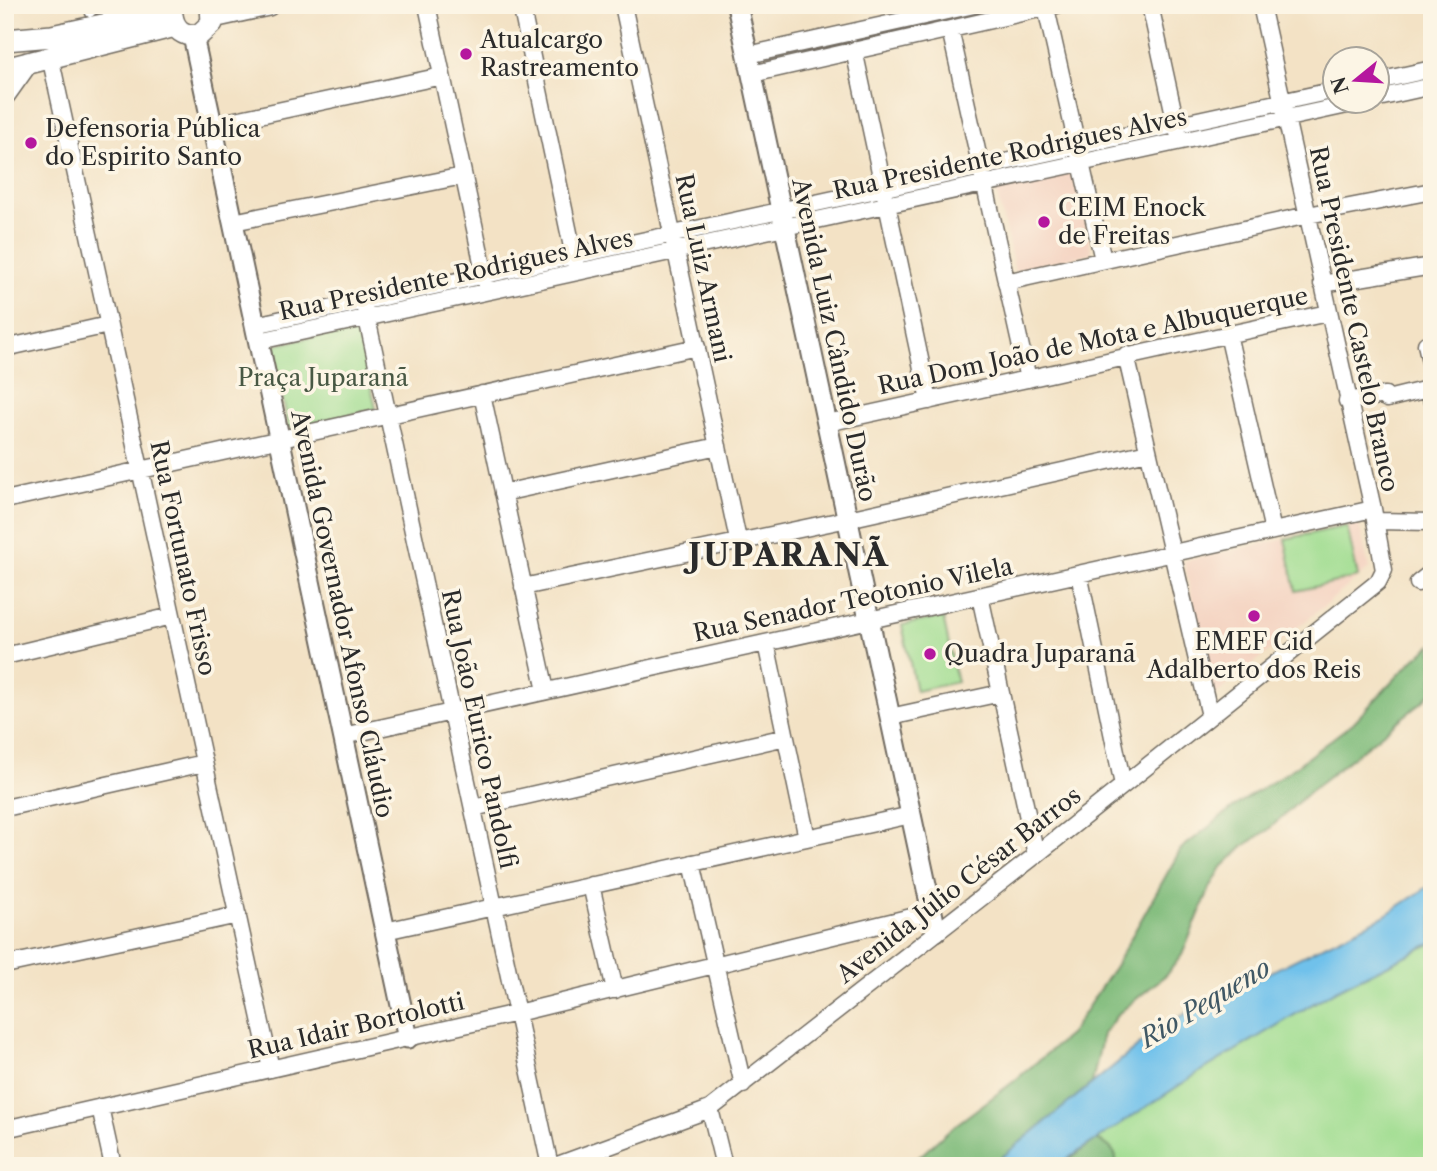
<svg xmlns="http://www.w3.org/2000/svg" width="1437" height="1171" font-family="'Libre Caslon Text',serif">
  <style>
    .built { fill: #f4d3c1 }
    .green { fill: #a0dd91; stroke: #66845e; stroke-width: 2 }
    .forest { fill: #80bc7b; stroke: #567453; stroke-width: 2 }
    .water { fill: #70c1eb; stroke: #4e768b; stroke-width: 2 }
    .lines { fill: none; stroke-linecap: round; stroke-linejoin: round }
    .service-casing { stroke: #716b61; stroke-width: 11 }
    .minor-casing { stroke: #716b61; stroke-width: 19 }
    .tertiary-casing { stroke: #716b61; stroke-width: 23 }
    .secondary-casing { stroke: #716b61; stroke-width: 24 }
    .service { stroke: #fff; stroke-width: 8 }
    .minor { stroke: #fff; stroke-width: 16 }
    .tertiary { stroke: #fff; stroke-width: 19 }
    .secondary { stroke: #fff; stroke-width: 21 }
    .poi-dot { fill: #b5179e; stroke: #fcf5e5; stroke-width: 2.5 }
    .labels { text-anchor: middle; stroke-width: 7; stroke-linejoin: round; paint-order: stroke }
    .poi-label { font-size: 24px; fill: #2b2b2b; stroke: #fcf5e5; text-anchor: start }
    .street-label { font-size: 24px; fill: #2b2b2b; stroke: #fcf5e5 }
    .park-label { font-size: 24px; fill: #485844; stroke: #fcf5e5 }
    .water-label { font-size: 26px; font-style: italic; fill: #405865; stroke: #fcf5e5 }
    .district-label { font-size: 32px; font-weight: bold; letter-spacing: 2px; fill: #2b2b2b; stroke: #fcf5e5 }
  </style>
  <rect width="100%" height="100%" fill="#fcf5e5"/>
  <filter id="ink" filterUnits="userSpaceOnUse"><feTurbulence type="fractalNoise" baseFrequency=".0143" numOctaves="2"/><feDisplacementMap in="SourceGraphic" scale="14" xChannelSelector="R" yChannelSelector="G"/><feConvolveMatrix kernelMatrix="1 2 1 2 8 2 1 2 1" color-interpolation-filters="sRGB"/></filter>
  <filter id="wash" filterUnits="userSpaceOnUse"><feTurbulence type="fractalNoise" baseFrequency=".00686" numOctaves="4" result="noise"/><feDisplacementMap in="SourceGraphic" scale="28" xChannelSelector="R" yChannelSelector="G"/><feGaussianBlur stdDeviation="1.57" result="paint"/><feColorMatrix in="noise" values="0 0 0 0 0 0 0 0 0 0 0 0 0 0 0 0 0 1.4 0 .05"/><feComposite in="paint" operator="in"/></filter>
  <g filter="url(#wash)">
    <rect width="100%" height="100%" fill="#f3e2c5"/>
    <!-- built -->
    <path class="built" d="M1073,172L1092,253L1015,271L996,190Z
      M1359,523L1369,569L1213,697L1184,561Z"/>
    <!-- green -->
    <path class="green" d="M358,327L376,409L289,428L271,346Z
      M1347,526L1358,577L1296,591L1285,539Z
      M943,617L957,682L916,691L902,625Z
      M1432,943V1166H1116C1118,1151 1109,1146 1097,1139L1198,1073L1334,991Z"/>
    <!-- forest -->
    <path class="forest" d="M1432,645V691L1422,702L1309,792L1268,830L1244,846L1222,867L1209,890L1182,955L1167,974L1118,1014L1103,1034L1092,1083L1055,1115L991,1166H909L949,1130L1013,1082L1070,1034L1115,966L1181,849L1238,804L1291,770L1353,723L1414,659Z
      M1097,1139C1109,1146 1118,1151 1116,1166H1060Z"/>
    <!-- water -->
    <path class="water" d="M1432,884V943L1334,991L1198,1073L1070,1157L1060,1166H991L1154,1033L1185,1014L1384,916Z"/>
  </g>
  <g filter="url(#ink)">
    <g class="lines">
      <!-- service casing -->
      <g class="service-casing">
        <path id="service" d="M90,13L100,5"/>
      </g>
      <!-- minor casing -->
      <g class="minor-casing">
        <path id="minor" d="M427,5L487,285
          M521,5L576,266
          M623,5L738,540
          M1150,5L1178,133
          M1046,8L1103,260
          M950,29L1028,379
          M854,50L929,401
          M748,55L974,5
          M50,56L271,1069
          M752,74L1057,5
          M1378,81L1432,69
          M1378,98L1432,86
          M212,125L442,76
          M233,222L463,176
          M1006,282L1308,215L1432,191
          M1322,284L1432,266
          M365,309L550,1166
          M255,325L1336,90
          M1228,334L1273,531
          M259,341L1361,102
          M1432,343L1426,344L1432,370
          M5,348L108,325
          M1126,355L1210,716
          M482,394L546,691
          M1347,401L1385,395L1387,399L1432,388L1429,389L1432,402
          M827,423C994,387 1161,348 1328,313
          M503,493L718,446
          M5,500L697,347
          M1375,521L1432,522
          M1079,574L1123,785
          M1418,583L1432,572
          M523,587L848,519L1148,452
          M980,596L1036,855
          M766,643L807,838
          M5,656L172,616
          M890,717L1001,693
          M343,736L1373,509
          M5,808L204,763
          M473,808L786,737
          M692,863L743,1085
          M591,885L615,990
          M385,931L911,815
          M5,965L238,915
          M100,1107L113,1166
          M710,1109L724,1166
          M5,1129L517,1013L932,912
          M555,1166L710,1109L1036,855L1378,582L1384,570L1373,509L1261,5"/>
      </g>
      <!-- tertiary casing -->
      <g class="tertiary-casing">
        <path id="tertiary" d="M737,5L936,931
          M193,36L408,1038"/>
      </g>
      <!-- secondary casing -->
      <g class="secondary-casing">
        <path id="secondary" d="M172,15C174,30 184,37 199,35L212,23L211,5
          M213,17L268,5
          M5,40L52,36L172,10
          M5,69L175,26
          M5,94L27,63"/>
      </g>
      <!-- service -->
      <use href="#service" class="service"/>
      <!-- minor -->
      <use href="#minor" class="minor"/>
      <!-- tertiary -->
      <use href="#tertiary" class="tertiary"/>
      <!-- secondary -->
      <use href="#secondary" class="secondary"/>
    </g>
  </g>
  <!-- markers -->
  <g class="poi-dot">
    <circle cx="466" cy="54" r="7"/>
    <circle cx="31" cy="143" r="7"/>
    <circle cx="1044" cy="222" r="7"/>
    <circle cx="1254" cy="616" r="7"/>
    <circle cx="930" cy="654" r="7"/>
  </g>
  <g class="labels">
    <!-- poi labels -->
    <g class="poi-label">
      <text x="480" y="48">Atualcargo<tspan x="480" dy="28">Rastreamento</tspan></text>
      <text x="45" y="137">Defensoria Pública<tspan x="45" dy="28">do Espirito Santo</tspan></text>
      <text x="1058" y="216">CEIM Enock<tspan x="1058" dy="28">de Freitas</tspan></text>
      <text x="1254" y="650" text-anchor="middle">EMEF Cid<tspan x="1254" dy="28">Adalberto dos Reis</tspan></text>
      <text x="944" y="662">Quadra Juparanã</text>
    </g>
    <!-- street labels -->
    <g class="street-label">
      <text transform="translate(1010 154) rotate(-12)" y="8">Rua Presidente Rodrigues Alves</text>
      <text transform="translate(703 268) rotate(78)" y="8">Rua Luiz Armani</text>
      <text transform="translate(456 275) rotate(-12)" y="8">Rua Presidente Rodrigues Alves</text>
      <text transform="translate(1354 319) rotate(78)" y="8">Rua Presidente Castelo Branco</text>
      <text transform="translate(834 340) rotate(78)" y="8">Avenida Luiz Cândido Durão</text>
      <text transform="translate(1093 341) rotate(-12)" y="8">Rua Dom João de Mota e Albuquerque</text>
      <text transform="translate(183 558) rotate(78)" y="8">Rua Fortunato Frisso</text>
      <text transform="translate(853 600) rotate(-12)" y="8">Rua Senador Teotonio Vilela</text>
      <text transform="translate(342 614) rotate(78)" y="8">Avenida Governador Afonso Cláudio</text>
      <text transform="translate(479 729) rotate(78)" y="8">Rua João Eurico Pandolfi</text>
      <text transform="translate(959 885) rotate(-38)" y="8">Avenida Júlio César Barros</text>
      <text transform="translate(356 1026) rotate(-13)" y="8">Rua Idair Bortolotti</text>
    </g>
    <!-- park labels -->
    <g class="park-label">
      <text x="323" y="386">Praça Juparanã</text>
    </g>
    <!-- water labels -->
    <g class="water-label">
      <text transform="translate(1205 1003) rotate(-31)" y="9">Rio Pequeno</text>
    </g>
    <!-- district labels -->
    <g class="district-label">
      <text x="789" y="566">JUPARANÃ</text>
    </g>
  </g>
  <!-- margin -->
  <rect width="1437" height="1171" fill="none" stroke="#fcf5e5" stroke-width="28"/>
  <!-- north arrow -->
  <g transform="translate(1356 80) rotate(252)"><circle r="33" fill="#fcf5e5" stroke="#a8a49b" stroke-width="2"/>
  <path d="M0-5L12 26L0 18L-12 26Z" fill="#b5179e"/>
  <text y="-10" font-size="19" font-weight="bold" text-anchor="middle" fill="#2b2b2b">N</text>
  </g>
</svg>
